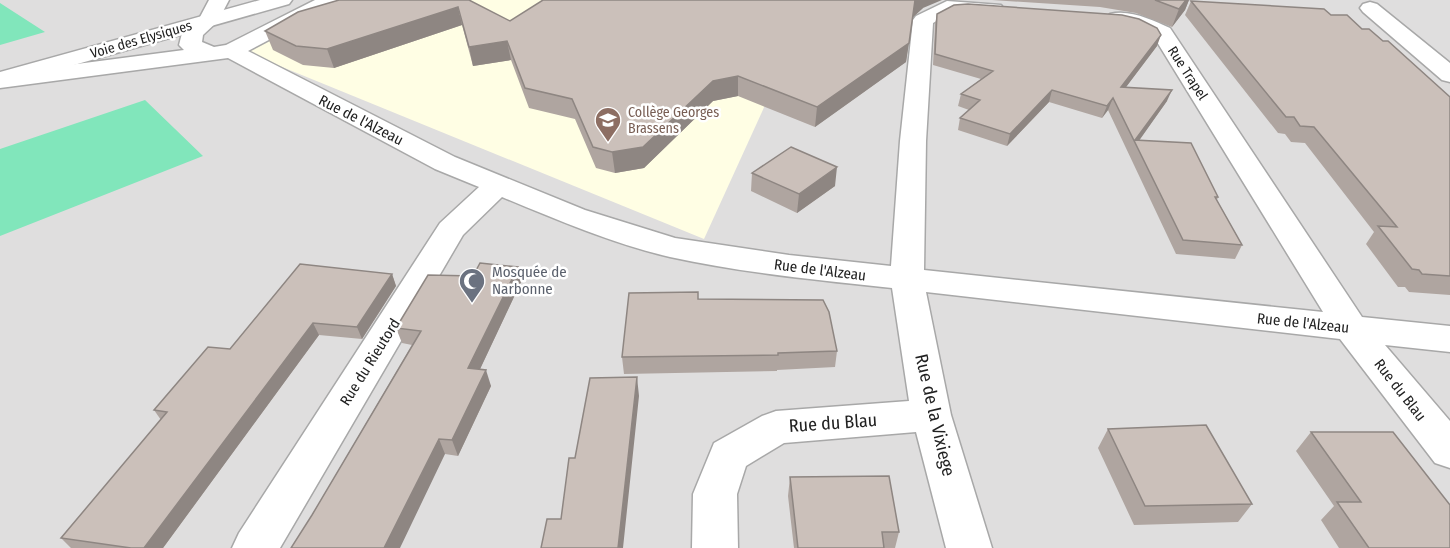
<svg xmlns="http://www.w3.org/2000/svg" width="1450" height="548" font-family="'Fira Sans Condensed',sans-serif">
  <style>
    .residential { fill: #dfdede }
    .education { fill: #fffee4 }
    .pitch { fill: #81e6bb }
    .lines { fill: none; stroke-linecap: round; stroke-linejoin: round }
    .minor-casing { stroke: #a8a8a8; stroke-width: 3 }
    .tertiary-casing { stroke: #a8a8a8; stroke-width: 3 }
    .minor { fill: #fff; fill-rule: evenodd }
    .tertiary { fill: #fff; fill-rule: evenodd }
    .wall { fill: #afa5a0 }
    .shaded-wall { fill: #8e8682 }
    .building { fill: #cbc0ba; stroke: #8e8682; stroke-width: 1.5 }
    .labels { text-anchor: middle; stroke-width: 5; stroke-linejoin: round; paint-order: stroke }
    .far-street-label { font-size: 14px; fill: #212121; stroke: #fff }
    .far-education-label { font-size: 14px; fill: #785e54; stroke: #fff; text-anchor: start }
    .street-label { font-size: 15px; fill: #212121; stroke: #fff }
    .worship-label { font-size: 15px; fill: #5b616d; stroke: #fff; text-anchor: start }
    .near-street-label { font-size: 18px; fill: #212121; stroke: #fff }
  </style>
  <rect width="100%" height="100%" fill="#f2eee8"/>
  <!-- residential -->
  <path class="residential" d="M0,0H1450V548H0Z"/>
  <!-- education -->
  <path class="education" d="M392,0H813L704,239L233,47Z"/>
  <!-- pitch -->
  <path class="pitch" d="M0,3L45,32L0,45Z
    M145,100L203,156L0,236V149Z"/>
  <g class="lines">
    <!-- minor casing -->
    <g class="minor-casing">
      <path id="minor" d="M209,0H229L218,21L203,35L202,42L214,47L226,45L315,0H340L337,4L248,51L455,157L585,210L675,238L789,255L891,266L900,141L913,20L916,16L947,1L1001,5L1004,9L1001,13H951L933,23L926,141L924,270L1323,312L1154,37L1137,28L1110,22L1107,18L1110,14C1130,9 1152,20 1170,28L1362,317L1450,326V352L1385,345L1450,421V468L1435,463L1340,339L926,292L951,415L992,548H946L916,432L784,443L746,466L737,494L738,548H692L693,494L714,443L762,416L776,411L909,401L892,288C818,280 743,273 670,257C613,244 556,219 502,197L463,235L280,548H232L239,533L440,223L479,187L435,169L228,58L0,88V74L184,50L179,45L182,33L200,17Z
        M1370,2L1377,4L1450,63V82L1442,80L1363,12L1360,8L1363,4Z"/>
    </g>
    <!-- tertiary casing -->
    <g class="tertiary-casing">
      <path id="tertiary" d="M260,0H292L289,4L0,86V72Z"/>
    </g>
    <!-- minor -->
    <use href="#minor" class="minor"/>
    <!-- tertiary -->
    <use href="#tertiary" class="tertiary"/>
  </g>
  <!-- wall -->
  <path class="wall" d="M339,0L510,21L923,8L912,18L906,62L815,127L738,96L713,101L644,168L615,173L596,168L575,119L529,108L511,60L473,66L462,25L334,68L303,65L273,50L265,31Z
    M992,0H1189L1185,10L1172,27L1136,13L1100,7Z
    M1191,1L1331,15L1362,29L1450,97V295L1409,292L1405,287H1398L1366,244L1374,232L1305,143L1291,142L1285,134L1278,133L1185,15Z
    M937,14L1157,46L1126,87L1167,101L1139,140L1218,197L1217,200L1242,245L1235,259L1176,254L1108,110L1102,118L1049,102L1007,146L958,130L960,118L969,110L958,106L961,94L981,79L933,65L935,24Z
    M752,173L835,186L797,213L751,191Z
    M392,274L396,286L362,339L319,335L163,548H71L61,538L161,420L154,410L230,349Z
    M473,276L521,282L480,369L491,386L458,456L445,454L312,515L412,345L402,343L396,328Z
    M698,292V299L837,351L835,367L777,370V371L624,374L622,357Z
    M1108,429L1252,504L1238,522L1134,525L1098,448Z
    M1311,432L1450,548H1339L1321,520L1334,506L1296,451Z
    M790,477L899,532L895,548H794L788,496Z"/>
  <!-- shaded-wall -->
  <path class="shaded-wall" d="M915,0H942L923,8L911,19Z
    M1186,0H1189L1185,10L1172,27L1179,9Z
    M458,7L462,25L334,68L327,49Z
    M1161,35L1157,46L1117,99L1121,87Z
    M507,41L511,60L473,66L469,47Z
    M909,43L906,62L815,127L817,107Z
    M738,76V96L713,101L644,168L615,173L612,152L713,81Z
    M1052,90L1049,102L1007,146L1010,134Z
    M1172,90L1167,101L1136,145L1135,140Z
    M1113,98L1108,110L1102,118L1107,106Z
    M837,167L835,186L797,213L799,194Z
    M518,267L521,282L473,384L468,368Z
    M392,274L396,286L362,339L357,327Z
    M313,323L319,335L163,548H144Z
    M486,370L491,386L458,456L452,440Z
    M637,377L639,396L623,548H618Z
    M439,439L445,454L400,548H384Z"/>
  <!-- building -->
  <path class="building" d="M339,0H469L510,21L543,0H915L909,43L817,107L738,76L713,81L643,147L612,152L593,147L572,99L525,88L507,41L469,47L458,7L327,49L296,46L265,31L298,12Z
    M1155,0H1186L1179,9Z
    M1191,1L1324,9L1331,15H1347L1362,29H1369L1383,41H1388L1450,97V276L1422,274L1419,270L1412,269L1378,226L1397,227L1314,127L1300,126L1294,117H1286Z
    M968,4L1122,15L1139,19L1157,28L1161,35L1121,87L1172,90L1135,140L1191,143L1218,197H1215L1242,245L1183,240L1113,98L1107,106L1052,90L1010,134L960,118L980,100L961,94L993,71L935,54L937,14L954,5Z
    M791,147L837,167L799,194L752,173Z
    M480,263L518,267L468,368L486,370L452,440L439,439L384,548H291L312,515L421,331L396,328L428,275L473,276Z
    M300,264L392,274L357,327L313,323L144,548H131L61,538L167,412L154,410L208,347L230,349Z
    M698,292V299L823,300L829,312L837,351L778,353V355L622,357L629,293Z
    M637,377L618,548H541L547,519H561L569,458H575L590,378Z
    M1206,425L1252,504L1145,506L1108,429Z
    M1311,432H1393L1450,505V548H1369L1337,502H1361Z
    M889,476L899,532H882L884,548H798L790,477Z"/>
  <!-- icons -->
  <defs>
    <g id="school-pin" transform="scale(1.35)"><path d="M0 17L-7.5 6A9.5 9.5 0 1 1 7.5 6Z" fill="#8d6e63" stroke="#fff"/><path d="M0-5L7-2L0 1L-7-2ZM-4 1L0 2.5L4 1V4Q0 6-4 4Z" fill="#fff"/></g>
    <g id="mosque-pin" transform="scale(1.35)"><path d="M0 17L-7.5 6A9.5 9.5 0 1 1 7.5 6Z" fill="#6b7280" stroke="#fff"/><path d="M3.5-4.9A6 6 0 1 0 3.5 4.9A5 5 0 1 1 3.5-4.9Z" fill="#fff"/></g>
  </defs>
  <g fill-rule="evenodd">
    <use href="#school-pin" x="608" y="120"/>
    <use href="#mosque-pin" x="472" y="281"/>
  </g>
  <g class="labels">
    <!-- far-street labels -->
    <g class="far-street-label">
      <text transform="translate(141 39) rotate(-16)" y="5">Voie des Elysiques</text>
      <text transform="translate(1188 73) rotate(57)" y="5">Rue Trapel</text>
    </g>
    <!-- far-education labels -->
    <g class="far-education-label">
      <text x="628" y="117">Collège Georges<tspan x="628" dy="16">Brassens</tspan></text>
    </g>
    <!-- street labels -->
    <g class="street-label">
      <text transform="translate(361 120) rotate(27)" y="5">Rue de l'Alzeau</text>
      <text transform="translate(820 270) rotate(7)" y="5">Rue de l'Alzeau</text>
      <text transform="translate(1303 323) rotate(6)" y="5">Rue de l'Alzeau</text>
      <text transform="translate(370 362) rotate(-58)" y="5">Rue du Rieutord</text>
      <text transform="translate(1400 390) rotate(52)" y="5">Rue du Blau</text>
    </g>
    <!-- worship labels -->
    <g class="worship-label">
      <text x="492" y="277">Mosquée de<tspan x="492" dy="17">Narbonne</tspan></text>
    </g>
    <!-- near-street labels -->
    <g class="near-street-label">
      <text transform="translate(935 415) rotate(77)" y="6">Rue de la Vixiege</text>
      <text transform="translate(833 423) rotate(-4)" y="6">Rue du Blau</text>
    </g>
  </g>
</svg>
